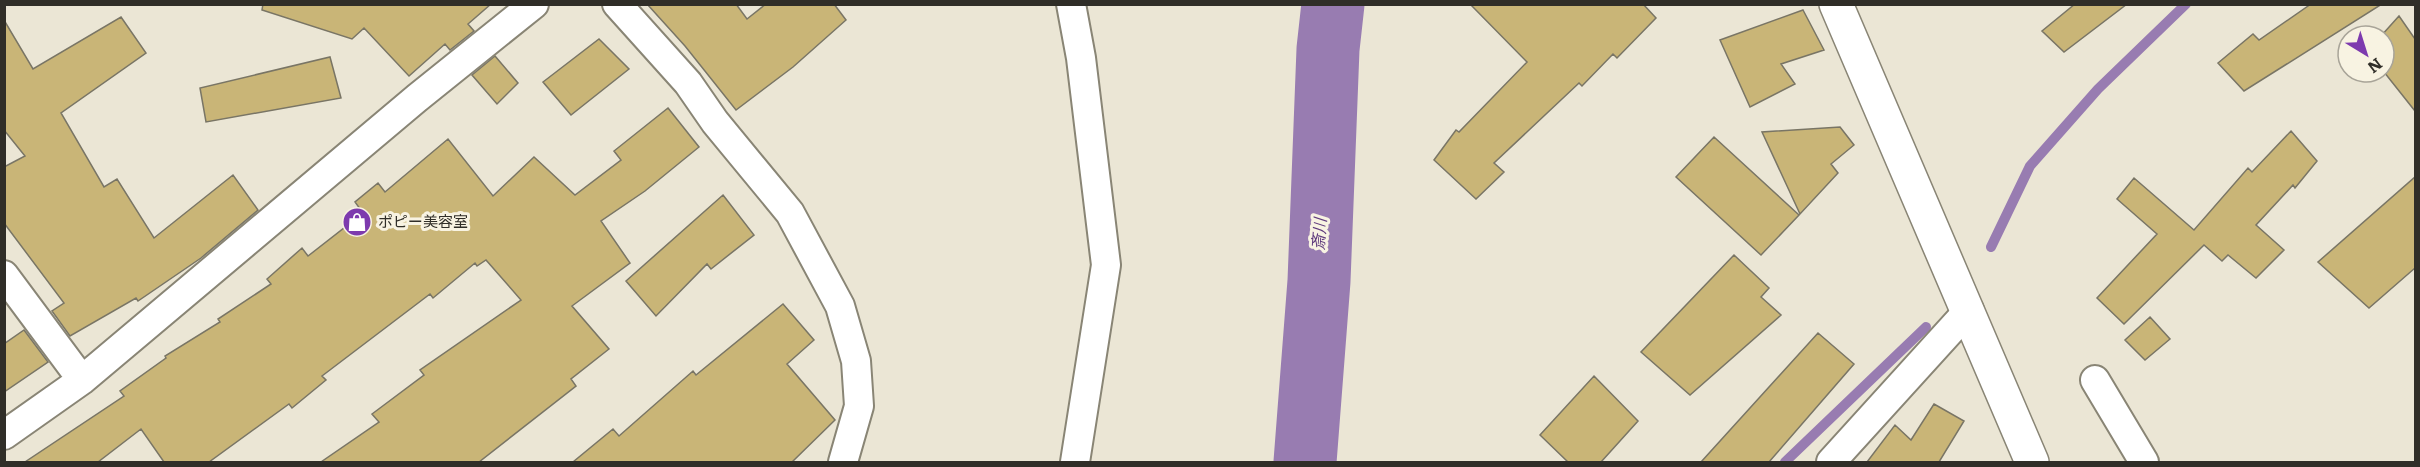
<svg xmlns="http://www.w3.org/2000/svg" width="2420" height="467" font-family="Literata,'Noto Sans JP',serif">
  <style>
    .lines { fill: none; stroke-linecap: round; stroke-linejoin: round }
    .stream { stroke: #987cb1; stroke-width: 10 }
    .river { stroke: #987cb1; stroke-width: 63 }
    .building { fill: #c9b577; stroke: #797565; stroke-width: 1.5 }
    .street-casing { stroke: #898575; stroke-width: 32 }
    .secondary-casing { stroke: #898575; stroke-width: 36 }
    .street { stroke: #fff; stroke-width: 28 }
    .secondary { stroke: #fff; stroke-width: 33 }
    .labels { text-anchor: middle; stroke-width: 6; stroke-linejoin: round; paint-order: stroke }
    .poi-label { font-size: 15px; fill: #302e28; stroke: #f8f3e2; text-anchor: start }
    .water-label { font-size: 16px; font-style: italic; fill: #5f3a7d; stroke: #f8f3e2 }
  </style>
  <rect width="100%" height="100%" fill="#ebe6d5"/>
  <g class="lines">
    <!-- stream -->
    <path class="stream" d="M1991,247L2030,166L2098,89L2186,4
      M1785,462L1926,327"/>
    <!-- river -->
    <path class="river" d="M1305,462L1319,281L1328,49L1333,4"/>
  </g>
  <!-- building -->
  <path class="building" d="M263,4H491L468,24L474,31L450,50L445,44L409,76L364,28L352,39L262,10Z
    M647,4H736L747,19L766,4H834L846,20L793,67L736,110L685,46Z
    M1470,4H1643L1656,18L1617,58L1613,54L1582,86L1579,83L1494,163L1504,172L1476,199L1434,160L1456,130L1459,132L1527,62Z
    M2075,4H2127L2064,52L2042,31Z
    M2311,4H2382L2244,91L2218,63L2253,34L2259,40Z
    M1803,10L1824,50L1781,64L1795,84L1750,107L1720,40Z
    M2399,16L2415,39V111L2384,72V36H2381Z
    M121,17L146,53L61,113L104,187L117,179L154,238L233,175L258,210L201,258L138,301L136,298L70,336L52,311L64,303L4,223V167L25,156L4,130V20L33,69Z
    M599,39L629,69L571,115L543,82Z
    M495,56L518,83L497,104L472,75Z
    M330,57L341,98L206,122L200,88Z
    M668,108L699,147L645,191L601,221L630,263L572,306L609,349L571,379L576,386L479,462H321L379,422L372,414L424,375L420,370L521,300L486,260L477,266L475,263L433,298L430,294L322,376L326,380L292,408L289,404L209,462H164L141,429L98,462H25L124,396L120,391L166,358L165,356L220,322L218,319L271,284L267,279L302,248L308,256L363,213L355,202L378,183L385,192L448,139L493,196L534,157L575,195L621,160L614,151Z
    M1840,127L1854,145L1831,164L1838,173L1800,214L1762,132Z
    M2291,131L2317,161L2295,188L2293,185L2256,225L2284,250L2256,278L2228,255L2222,261L2204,245L2124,324L2097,298L2157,234L2117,199L2134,178L2194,230L2248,168L2252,172Z
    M1714,137L1799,215L1761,255L1676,177Z
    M2415,177V268L2369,308L2318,262Z
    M723,195L754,235L711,269L707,264L656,316L626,281Z
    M1734,255L1769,288L1761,297L1781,315L1690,395L1641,352Z
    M783,304L814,340L787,364L835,420L792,462H573L613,429L619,436L693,371L696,375Z
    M2150,317L2170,339L2145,360L2125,340Z
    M24,330L48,362L4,392V344Z
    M1818,333L1854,364L1769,462H1701Z
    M1594,376L1638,421L1601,462H1568L1540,435Z
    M1934,404L1964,421L1939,462H1867L1895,425L1911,440Z"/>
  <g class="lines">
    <!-- street casing -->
    <g class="street-casing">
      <path id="street" d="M617,4L688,83L715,122L790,213L840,306L856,361L859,406L843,462
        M1071,4L1081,58L1106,265L1075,462
        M4,275L82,380
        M2095,380L2144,462
        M4,435L82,380L417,98L534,4
        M1831,462L1969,310"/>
    </g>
    <!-- secondary casing -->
    <g class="secondary-casing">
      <path id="secondary" d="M1836,4L2032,462"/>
    </g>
    <!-- street -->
    <use href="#street" class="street"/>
    <!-- secondary -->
    <use href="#secondary" class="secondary"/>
  </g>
  <!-- icons -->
  <defs>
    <g id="shop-disc" transform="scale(1.5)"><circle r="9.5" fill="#7d3aae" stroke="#f8f3e2"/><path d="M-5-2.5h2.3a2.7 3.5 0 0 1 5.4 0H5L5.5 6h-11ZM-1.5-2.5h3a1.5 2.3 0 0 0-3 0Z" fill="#fff"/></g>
  </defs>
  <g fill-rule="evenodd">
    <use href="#shop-disc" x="357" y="222"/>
  </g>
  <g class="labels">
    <!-- poi labels -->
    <g class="poi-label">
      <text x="378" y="227">ポピー美容室</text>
    </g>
    <!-- water labels -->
    <g class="water-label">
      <text transform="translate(1319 234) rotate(-86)" y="6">斎川</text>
    </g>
  </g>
  <!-- border -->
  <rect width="2420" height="467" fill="none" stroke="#302e28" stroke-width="12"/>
  <!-- north arrow -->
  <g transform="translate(2366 54) rotate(142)"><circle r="28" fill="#f8f3e2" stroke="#a8a498" stroke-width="1.5"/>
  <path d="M0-4.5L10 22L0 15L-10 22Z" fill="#7d3aae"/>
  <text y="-9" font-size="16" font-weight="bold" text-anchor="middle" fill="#302e28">N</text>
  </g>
</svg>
